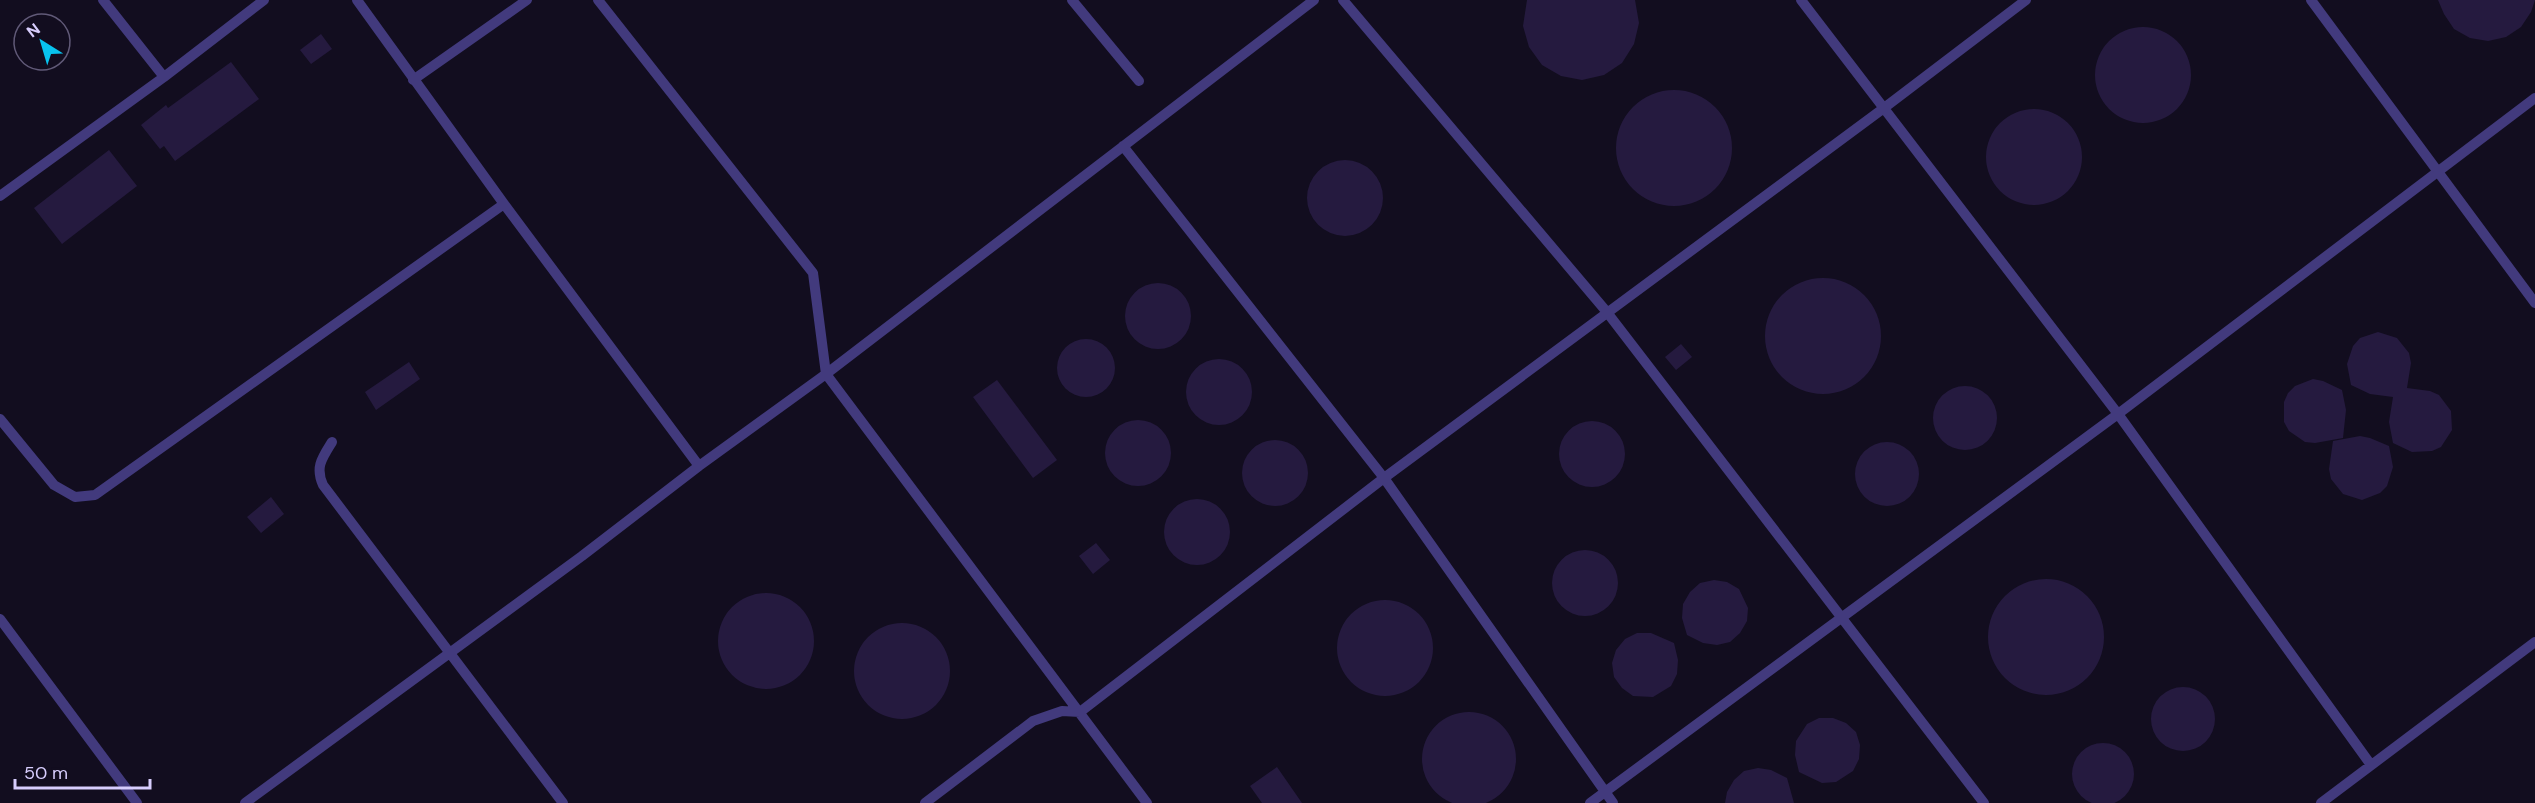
<svg xmlns="http://www.w3.org/2000/svg" width="2535" height="803" font-family="'DM Sans',sans-serif">
  <style>
    .building { fill: #251a3f }
    .lines { fill: none; stroke-linecap: round; stroke-linejoin: round }
    .service { stroke: #423a7d; stroke-width: 10 }
  </style>
  <rect width="100%" height="100%" fill="#120d1f"/>
  <!-- building -->
  <path class="building" d="M1527,0H1635L1639,23L1634,44L1622,63L1604,75L1582,80L1561,76L1542,65L1529,47L1523,26Z
    M2438,0H2535L2531,12L2521,27L2506,37L2488,41L2470,38L2454,29L2444,14Z
    M2095 75a48 48 0 1 1 96 0a48 48 0 1 1-96 0Z
    M321,34L332,49L311,64L300,50Z
    M231,62L259,99L175,161L164,146L160,149L141,125L166,105L168,108Z
    M1616 148a58 58 0 1 1 116 0a58 58 0 1 1-116 0Z
    M1986 157a48 48 0 1 1 96 0a48 48 0 1 1-96 0Z
    M109,150L137,186L62,244L34,208Z
    M1307 198a38 38 0 1 1 76 0a38 38 0 1 1-76 0Z
    M1765 336a58 58 0 1 1 116 0a58 58 0 1 1-116 0Z
    M1125 316a33 33 0 1 1 66 0a33 33 0 1 1-66 0Z
    M2378,332L2397,338L2409,353L2411,363L2407,388L2430,391L2439,395L2451,411L2452,430L2441,447L2432,451L2412,452L2393,443L2389,422L2393,397L2370,394L2351,385L2347,364L2353,346L2360,338Z
    M1057 368a29 29 0 1 1 58 0a29 29 0 1 1-58 0Z
    M1681,344L1692,357L1676,370L1665,357Z
    M1186 392a33 33 0 1 1 66 0a33 33 0 1 1-66 0Z
    M409,362L420,379L376,410L365,392Z
    M2313,379L2323,381L2342,390L2346,410L2343,438L2315,443L2305,442L2289,431L2284,422V402L2288,393L2295,386Z
    M997,380L1057,460L1033,478L973,397Z
    M1933 418a32 32 0 1 1 64 0a32 32 0 1 1-64 0Z
    M1105 453a33 33 0 1 1 66 0a33 33 0 1 1-66 0Z
    M1559 454a33 33 0 1 1 66 0a33 33 0 1 1-66 0Z
    M2360,436L2370,438L2389,446L2393,467L2387,486L2380,493L2362,500L2343,494L2331,479L2329,469L2333,441Z
    M1242 473a33 33 0 1 1 66 0a33 33 0 1 1-66 0Z
    M1855 474a32 32 0 1 1 64 0a32 32 0 1 1-64 0Z
    M271,497L284,514L261,533L247,517Z
    M1164 532a33 33 0 1 1 66 0a33 33 0 1 1-66 0Z
    M1096,543L1110,560L1093,574L1079,556Z
    M1552 583a33 33 0 1 1 66 0a33 33 0 1 1-66 0Z
    M1988 637a58 58 0 1 1 116 0a58 58 0 1 1-116 0Z
    M1714,580L1727,582L1739,589L1748,608L1747,621L1740,633L1730,642L1717,645L1703,643L1687,635L1682,618L1683,604L1690,592L1700,583Z
    M718 641a48 48 0 1 1 96 0a48 48 0 1 1-96 0Z
    M1337 648a48 48 0 1 1 96 0a48 48 0 1 1-96 0Z
    M854 671a48 48 0 1 1 96 0a48 48 0 1 1-96 0Z
    M1637,633H1651L1674,643L1678,660L1677,674L1671,686L1653,697L1633,696L1622,688L1614,677L1612,663L1616,650L1625,639Z
    M2151 719a32 32 0 1 1 64 0a32 32 0 1 1-64 0Z
    M1422 759a47 47 0 1 1 94 0a47 47 0 1 1-94 0Z
    M1819,718H1833L1846,723L1856,732L1860,745L1859,759L1853,771L1836,782L1822,783L1799,772L1795,755L1796,741L1807,724Z
    M2072 774a31 31 0 1 1 62 0a31 31 0 1 1-62 0Z
    M1277,767L1302,803H1262L1250,786Z
    M1758,768L1771,770L1787,778L1794,803H1725L1727,792L1734,780L1744,771Z"/>
  <g class="lines">
    <!-- service -->
    <path class="service" d="M103,0L164,77
      M357,0L504,204L699,466
      M598,0L813,273L826,374L1147,803
      M1072,0L1139,81
      M1343,0L1606,311L1984,803
      M1801,0L2118,414L2371,765
      M2311,0L2535,303
      M413,80L527,0
      M1123,146L1384,478L1613,803
      M0,196L164,77L264,0
      M0,419L54,485L75,497L95,495L504,204
      M332,442C322,458 315,467 323,485L563,803
      M0,619L137,803
      M245,803L582,556L699,466L826,374L1314,0
      M925,803L1033,721L1062,711L1080,712L1384,478L1884,108L2026,0
      M1590,803L2118,414L2535,98
      M2321,803L2535,642"/>
  </g>
  <!-- north arrow -->
  <g transform="translate(42 42) rotate(323)"><circle r="28" fill="#120d1f" stroke="#615a78" stroke-width="1.5"/>
  <path d="M0-4.5L10 22L0 15L-10 22Z" fill="#08c3ee"/>
  <text y="-9" font-size="16" font-weight="bold" text-anchor="middle" fill="#d7cdfd">N</text>
  </g>
  <!-- scale -->
  <path d="M15 779v9h135v-9" fill="none" stroke="#d7cdfd" stroke-width="3"/>
  <text x="24" y="779" font-size="18" fill="#d7cdfd" stroke="#120d1f" stroke-width="4.5" paint-order="stroke">50 m</text>
</svg>
